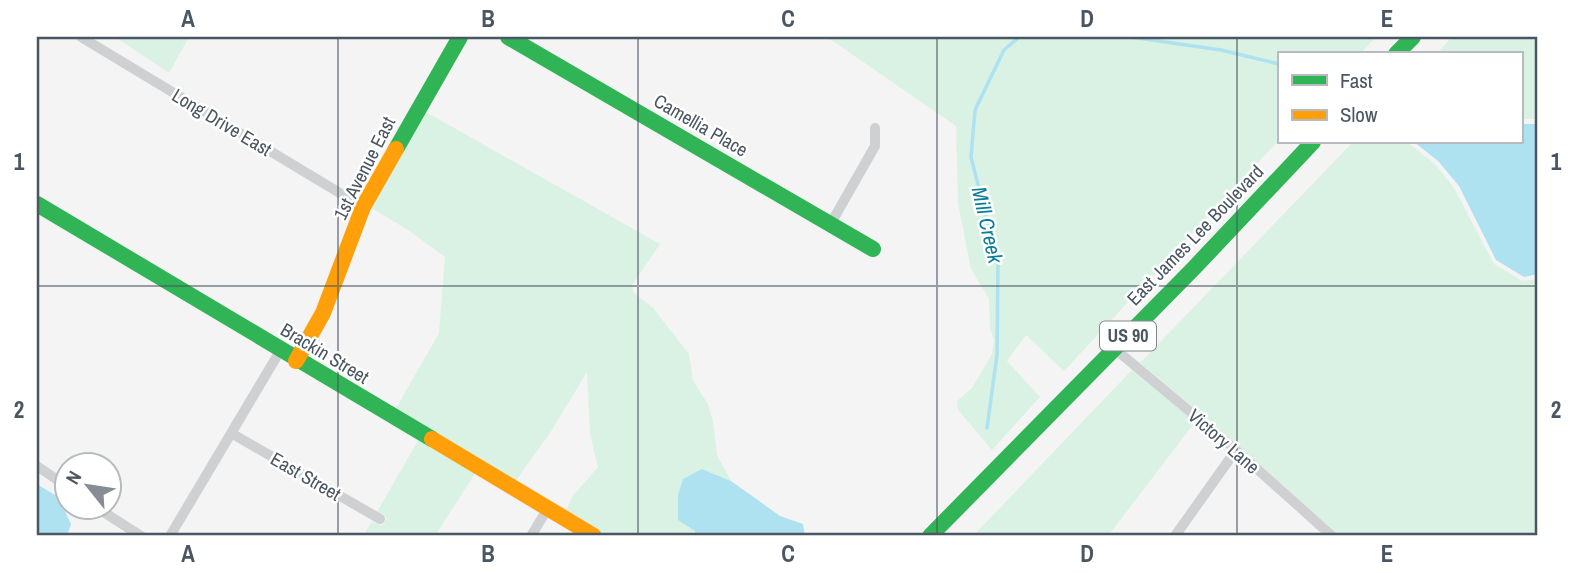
<svg xmlns="http://www.w3.org/2000/svg" width="1575" height="573" font-family="'Archivo Narrow',sans-serif">
  <style>
    .green { fill: #d9f2e3 }
    .water { fill: #aee2f0 }
    .lines { fill: none; stroke-linecap: round; stroke-linejoin: round }
    .stream { stroke: #aee2f0; stroke-width: 3.5 }
    .street { stroke: #ced0d2; stroke-width: 10 }
    .fast { stroke: #30b455; stroke-width: 16 }
    .slow { stroke: #ff9f0a; stroke-width: 16 }
    .grid { fill: none; stroke: #4a5661; stroke-width: 2; stroke-opacity: 0.55 }
    .labels { text-anchor: middle; stroke-width: 5; stroke-linejoin: round; paint-order: stroke }
    .shield { fill: #fff; stroke: #808990; stroke-width: 2 }
    .shield-label { font-size: 18px; font-weight: bold; fill: #4a5661 }
    .street-label { font-size: 19px; fill: #4a5661; stroke: #fff }
    .water-label { font-size: 21px; font-style: italic; fill: #0c7c9b; stroke: #fff }
    .neatline { fill: none; stroke: #4a5661; stroke-width: 2.5 }
    .grid-label { font-size: 23px; text-anchor: middle; font-weight: bold; fill: #4a5661 }
  </style>
  <rect width="100%" height="100%" fill="#f4f4f4"/>
  <!-- green -->
  <path class="green" d="M115,37H189L169,73Z
    M827,37H1376L1360,54H1279V140L1064,371L1026,335L1007,361L1040,397L992,450L958,410L957,401L972,388L992,354L994,340L990,329L989,299L971,269L958,203L956,126Z
    M1452,37H1538V119H1521V54H1436Z
    M424,111L660,244L632,285L633,292L653,308L689,354L693,381L708,404L713,422L717,455L731,481L710,472L695,536H604L565,513L572,497L598,467L590,434L587,372L550,433L514,483L394,412L439,333L445,257L408,230L370,207Z
    M1353,142H1407L1435,164L1454,188L1494,264L1522,281L1538,279V536H1340L1243,449L1140,363Z
    M1132,370L1195,422L1108,536H973Z
    M419,439L476,472L435,536H363L372,521L382,526L387,518L377,512Z"/>
  <!-- water -->
  <path class="water" d="M1521,124H1538V274L1524,277L1496,260L1459,186L1438,161L1414,142H1521Z
    M702,469L731,481L780,516L803,524L805,536H695V531L678,520V495L683,479Z
    M37,484L58,497L71,524L67,536H37Z"/>
  <g class="lines">
    <!-- stream -->
    <path class="stream" d="M1131,37L1221,50L1279,64
      M987,428L997,355L998,263L971,157L975,110L1004,50L1019,37"/>
    <!-- street -->
    <path class="street" d="M81,37L363,207
      M830,225L875,146V128
      M1115,349L1236,450L1332,536
      M231,433L380,519
      M37,466L66,486
      M94,506L141,536
      M170,536L280,351
      M531,536L548,508
      M1175,536L1236,450"/>
    <!-- fast -->
    <path class="fast" d="M508,37L873,249
      M1396,54L1413,37
      M396,149L460,37
      M37,204L432,439
      M930,536L1194,268L1313,142"/>
    <!-- slow -->
    <path class="slow" d="M296,361L323,313L363,207L396,149
      M432,439L594,536"/>
  </g>
  <!-- grid -->
  <path class="grid" d="M338,37V536M638,37V536M937,37V536M1237,37V536M37,286H1538"/>
  <g class="labels">
    <!-- shield labels -->
    <rect class="shield" x="1100" y="321.5" width="56" height="29" rx="5"/>
    <g class="shield-label">
      <text x="1128" y="342">US 90</text>
    </g>
    <!-- street labels -->
    <g class="street-label">
      <text transform="translate(222 122) rotate(31)" y="7">Long Drive East</text>
      <text transform="translate(701 125) rotate(30)" y="7">Camellia Place</text>
      <text transform="translate(364 168) rotate(-63)" y="7">1st Avenue East</text>
      <text transform="translate(1195 235) rotate(-46)" y="7">East James Lee Boulevard</text>
      <text transform="translate(325 353) rotate(31)" y="7">Brackin Street</text>
      <text transform="translate(1224 441) rotate(41)" y="7">Victory Lane</text>
      <text transform="translate(306 476) rotate(30)" y="7">East Street</text>
    </g>
    <!-- water labels -->
    <g class="water-label">
      <text transform="translate(987 225) rotate(77)" y="7">Mill Creek</text>
    </g>
  </g>
  <!-- border -->
  <rect width="1575" height="573" fill="none" stroke="#ffffff" stroke-width="77"/>
  <!-- legend -->
  <rect x="1278" y="52" width="245" height="91" fill="#ffffff" stroke="#b7bbc0" stroke-width="2"/>
  <rect x="1292" y="75" width="35" height="10" fill="#30b455" stroke="#b7bbc0" stroke-width="2"/>
  <text x="1340" y="88" font-size="21" fill="#4a5661">Fast</text>
  <rect x="1292" y="110" width="35" height="10" fill="#ff9f0a" stroke="#b7bbc0" stroke-width="2"/>
  <text x="1340" y="122" font-size="21" fill="#4a5661">Slow</text>
  <!-- north arrow -->
  <g transform="translate(88 486) rotate(300)"><circle r="33" fill="#ffffff" stroke="#b7bbc0" stroke-width="2"/>
  <path d="M0-5L12 26L0 18L-12 26Z" fill="#868d94"/>
  <text y="-10" font-size="19" font-weight="bold" text-anchor="middle" fill="#4a5661">N</text>
  </g>
  <rect x="38" y="38" width="1498" height="496" class="neatline"/>
  <g class="grid-label">
    <text x="188" y="27">A</text>
    <text x="488" y="27">B</text>
    <text x="788" y="27">C</text>
    <text x="1087" y="27">D</text>
    <text x="1387" y="27">E</text>
    <text x="19" y="170">1</text>
    <text x="1556" y="170">1</text>
    <text x="19" y="418">2</text>
    <text x="1556" y="418">2</text>
    <text x="188" y="562">A</text>
    <text x="488" y="562">B</text>
    <text x="788" y="562">C</text>
    <text x="1087" y="562">D</text>
    <text x="1387" y="562">E</text>
  </g>
</svg>
